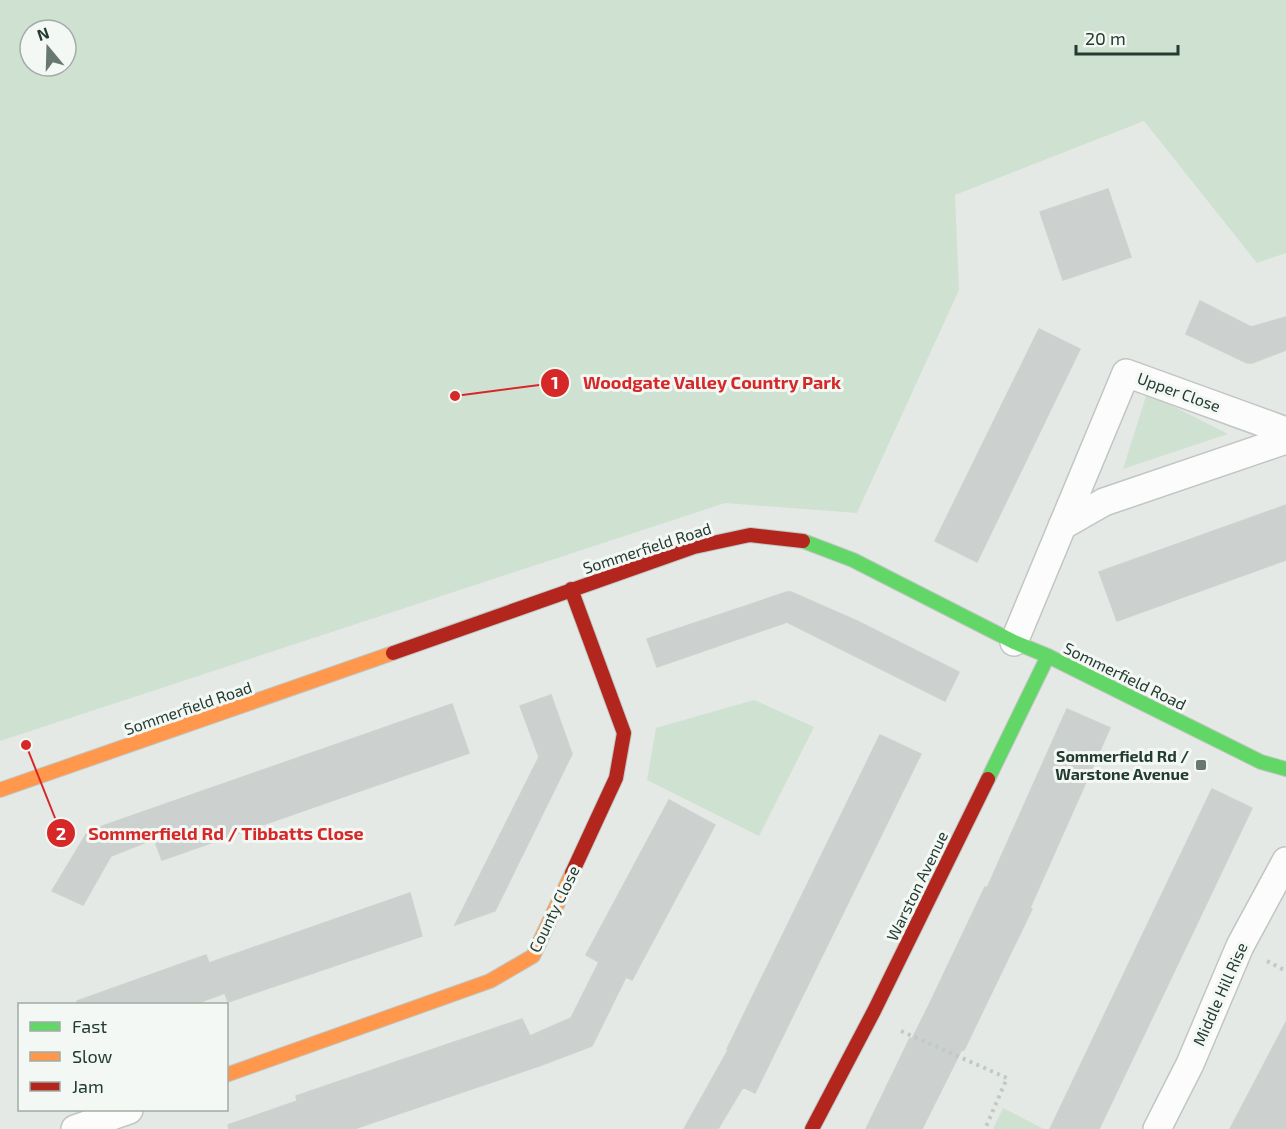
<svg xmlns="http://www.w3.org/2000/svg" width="1286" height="1129" font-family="'Exo 2',sans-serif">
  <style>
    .green { fill: #cfe1d1; fill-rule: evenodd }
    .building { fill: #ccd0ce; stroke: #cdd2cf; stroke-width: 1.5 }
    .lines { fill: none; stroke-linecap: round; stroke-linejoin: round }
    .street-casing { stroke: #c1c6c3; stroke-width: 30 }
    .fast-casing { stroke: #c0c7c3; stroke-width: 16 }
    .slow-casing { stroke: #c0c7c3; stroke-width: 16 }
    .jam-casing { stroke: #c0c7c3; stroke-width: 16 }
    .path { stroke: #c1c9c4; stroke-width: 4; stroke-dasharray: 3 4.5; stroke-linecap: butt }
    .street { stroke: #fbfcfb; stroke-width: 27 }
    .fast { stroke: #63d668; stroke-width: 14 }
    .slow { stroke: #ff974d; stroke-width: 14 }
    .jam { stroke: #b3261e; stroke-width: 14 }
    .poi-dot { fill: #677870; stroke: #f3f8f4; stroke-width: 2 }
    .labels { text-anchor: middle; stroke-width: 6; stroke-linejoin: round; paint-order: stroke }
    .street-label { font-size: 16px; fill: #243b31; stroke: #f3f8f4 }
    .poi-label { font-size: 16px; font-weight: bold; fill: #243b31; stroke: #f3f8f4; text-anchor: end }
    .leader { fill: none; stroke: #d62828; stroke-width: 2 }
    .callout-dot { fill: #d62828; stroke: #f3f8f4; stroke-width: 2 }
    .mark-label { font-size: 18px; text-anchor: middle; font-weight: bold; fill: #fff }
    .callout-label { font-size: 18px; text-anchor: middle; font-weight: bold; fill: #d62828; stroke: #f3f8f4; stroke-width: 6; stroke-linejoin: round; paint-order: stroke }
  </style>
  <rect width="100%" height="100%" fill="#e4e9e6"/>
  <!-- green -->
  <path class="green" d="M0,0H1286V253L1257,263L1144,121L955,195L959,290L857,513L725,503L0,741ZM30,30H66V66H30Z
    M1147,393L1228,434L1123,469Z
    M754,700L814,727L759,836L647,780L656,728Z
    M1003,1108L1044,1129H993Z"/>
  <!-- building -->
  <path class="building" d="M1108,189L1131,257L1063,280L1040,212Z
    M1200,301L1251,327L1286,317V350L1252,363H1247L1186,334Z
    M1039,329L1080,349L977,562L935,541Z
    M1286,505V560L1117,621L1099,572Z
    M787,592H791L857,621L959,672L945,701L787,622L657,667L647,639Z
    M551,695L572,754L495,911L455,925L539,757L520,706Z
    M452,704L469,753L162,860L154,839L111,856L83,905L52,891L88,831Z
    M1067,709L1110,728L1030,908L1032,909L964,1050L962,1049L922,1129H866L910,1038L912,1039L929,1005L985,887L987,888Z
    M880,735L921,754L755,1093L743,1087L718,1129H684L728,1050L727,1049Z
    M1212,789L1252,808L1194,930L1099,1129H1050Z
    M669,800L715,825L632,980L626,977L592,1046L539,1066L354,1129H229L228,1125L297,1101L296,1096L522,1019L530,1036L571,1018L599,962L586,955Z
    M410,893L422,936L275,986L228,1002L225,993L192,1005H77V1001L206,955L209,963Z
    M1286,1022V1129H1230Z"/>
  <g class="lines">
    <!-- street casing -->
    <g class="street-casing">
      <path id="street" d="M1062,526L1104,502L1286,440
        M1014,642L1126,373L1286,431
        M75,1129L129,1110
        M1157,1129L1190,1064L1240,946L1286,861"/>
    </g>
    <!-- fast casing -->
    <g class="fast-casing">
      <path id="fast" d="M803,541L853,560L1014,642L1048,656L1261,762L1286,769
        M988,779L1048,656"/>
    </g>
    <!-- slow casing -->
    <g class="slow-casing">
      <path id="slow" d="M0,790L393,653
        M226,1075L490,981L533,956L572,873"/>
    </g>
    <!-- jam casing -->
    <g class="jam-casing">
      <path id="jam" d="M571,589L624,733L616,778L572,873
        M393,653L694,547L750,535L803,541
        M812,1129L874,1011L988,779"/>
    </g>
    <!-- path -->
    <path class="path" d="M1267,961L1286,971
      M901,1031L1007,1078L985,1129"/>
    <!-- street -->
    <use href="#street" class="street"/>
    <!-- fast -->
    <use href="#fast" class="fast"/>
    <!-- slow -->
    <use href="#slow" class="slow"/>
    <!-- jam -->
    <use href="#jam" class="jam"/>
  </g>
  <!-- markers -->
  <rect class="poi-dot" x="1195" y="759" width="12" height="12" rx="3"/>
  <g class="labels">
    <!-- street labels -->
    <g class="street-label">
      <text transform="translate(1179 392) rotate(20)" y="6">Upper Close</text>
      <text transform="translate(647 548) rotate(-18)" y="6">Sommerfield Road</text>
      <text transform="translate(1125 676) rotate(26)" y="6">Sommerfield Road</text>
      <text transform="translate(188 708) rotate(-19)" y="6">Sommerfield Road</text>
      <text transform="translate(917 886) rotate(-64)" y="6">Warston Avenue</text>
      <text transform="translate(554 909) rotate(-64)" y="6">County Close</text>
      <text transform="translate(1220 994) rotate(-66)" y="6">Middle Hill Rise</text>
    </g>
    <!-- poi labels -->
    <g class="poi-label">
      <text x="1189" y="762">Sommerfield Rd /<tspan x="1189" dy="18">Warstone Avenue</tspan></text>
    </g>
  </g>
  <!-- callouts -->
  <path class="leader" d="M455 396L555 383M26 745L61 833"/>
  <g class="callout-dot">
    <circle cx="455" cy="396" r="6"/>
    <circle cx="26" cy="745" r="6"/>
    <circle cx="555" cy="383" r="15"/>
    <circle cx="61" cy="833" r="15"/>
  </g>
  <g class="mark-label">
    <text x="555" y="389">1</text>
    <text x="61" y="840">2</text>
  </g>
  <g class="callout-label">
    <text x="712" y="389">Woodgate Valley Country Park</text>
    <text x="226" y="840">Sommerfield Rd / Tibbatts Close</text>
  </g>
  <!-- legend -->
  <rect x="18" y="1003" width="210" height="108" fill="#f3f8f4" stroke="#a0aca6" stroke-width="1.5"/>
  <rect x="30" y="1022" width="30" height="9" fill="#63d668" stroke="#a0aca6" stroke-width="1.5"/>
  <text x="72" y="1033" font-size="18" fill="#243b31">Fast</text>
  <rect x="30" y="1052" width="30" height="9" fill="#ff974d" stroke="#a0aca6" stroke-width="1.5"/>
  <text x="72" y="1063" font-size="18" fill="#243b31">Slow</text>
  <rect x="30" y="1082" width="30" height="9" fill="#b3261e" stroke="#a0aca6" stroke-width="1.5"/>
  <text x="72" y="1093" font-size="18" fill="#243b31">Jam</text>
  <!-- north arrow -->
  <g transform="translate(48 48) rotate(341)"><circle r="28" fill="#f3f8f4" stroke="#a0aca6" stroke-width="1.5"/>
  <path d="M0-4.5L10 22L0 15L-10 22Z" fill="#677870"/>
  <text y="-9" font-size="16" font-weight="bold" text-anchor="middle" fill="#243b31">N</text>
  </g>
  <!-- scale -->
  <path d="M1076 45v9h102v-9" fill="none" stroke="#243b31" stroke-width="3"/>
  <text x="1085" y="45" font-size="18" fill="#243b31" stroke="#f3f8f4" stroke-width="4.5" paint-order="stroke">20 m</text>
</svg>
